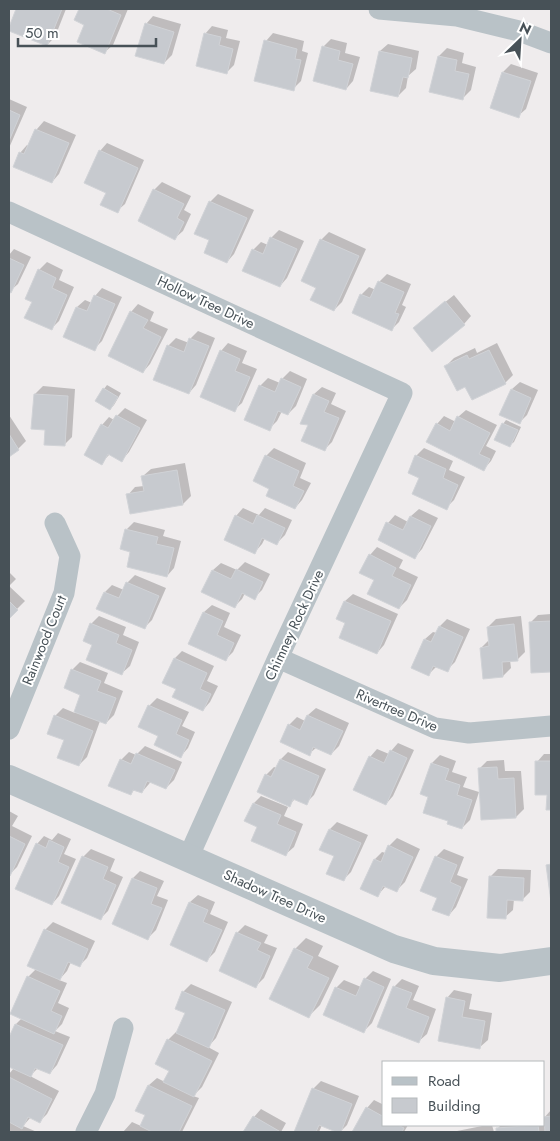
<svg xmlns="http://www.w3.org/2000/svg" width="560" height="1141" font-family="Jost,sans-serif">
  <style>
    .shadow { fill: #0003 }
    .building { fill: #c7cacf; stroke: #d1d3d7 }
    .lines { fill: none; stroke-linecap: round; stroke-linejoin: round }
    .minor { stroke: #b9c2c7; stroke-width: 21 }
    .tertiary { stroke: #b9c2c7; stroke-width: 28 }
    .labels { text-anchor: middle; stroke-width: 4; stroke-linejoin: round; paint-order: stroke }
    .street-label { font-size: 14px; fill: #475157; stroke: #fff }
  </style>
  <rect width="100%" height="100%" fill="#efeced"/>
  <!-- shadow -->
  <path class="shadow" d="M17,9H66L55,37L47,45L9,30Z
    M80,9H128L113,45L105,52L86,24L76,20Z
    M153,16L181,24L172,55L164,63L146,24Z
    M212,26L228,30L226,38L240,41L234,65L227,72L205,34Z
    M273,33L304,41L302,51L308,53L301,81L293,89L266,41Z
    M331,39L347,43L345,53L360,57L353,81L346,89L323,47Z
    M388,44L419,51L416,69L408,76L406,88L398,96L380,51Z
    M447,48L464,53L462,63L476,67L471,90L463,98L439,56Z
    M511,64L538,73L526,109L518,116L492,108L503,72Z
    M9,99L27,107L9,148Z
    M44,121L76,135L59,174L52,182L20,153L27,145L29,146L37,129Z
    M107,143L144,160L125,204L117,211L108,192L100,151Z
    M162,182L191,196L184,210L191,214L183,231L175,238L154,190Z
    M218,194L254,210L234,254L227,262L211,240L196,233L210,202Z
    M279,230L304,241L287,278L280,286L253,250L261,242L268,245L271,238Z
    M329,232L366,249L342,302L334,310L317,287L321,240Z
    M14,249L31,257L18,284L10,291H9V255Z
    M47,262L63,270L59,280L74,287L59,321L51,329L33,301L39,270Z
    M387,274L411,284L402,305L406,307L399,322L391,330L361,295L369,287L376,290L379,282Z
    M102,288L122,297L102,341L94,349L77,307L85,300L92,303L95,296Z
    M454,295L471,316L464,324L422,321Z
    M138,304L154,312L150,321L168,329L150,364L143,372L131,312Z
    M198,331L215,338L196,385L189,393L168,346L176,338L189,343L190,339Z
    M228,343L247,351L242,363L257,369L242,403L234,410L221,351Z
    M497,343L513,375L505,383L466,386L446,366L454,358L475,348L477,353Z
    M290,371L307,379L296,406L288,414L282,411L277,421L269,429L260,386L268,378L280,383L282,379Z
    M520,382L538,390L527,415L519,423L512,389Z
    M107,385L121,393L114,405L110,409L104,389Z
    M43,386L75,389L72,437L64,445L46,429L35,394Z
    M322,387L336,393L331,404L346,411L332,442L324,450L310,424L302,423L314,394Z
    M125,408L147,420L129,452L122,460L110,454L101,463L102,425L109,417L114,420L117,416Z
    M466,410L497,425L486,446L496,451L491,461L484,469L437,424L444,416L456,422L458,417Z
    M9,415L26,441L18,449L9,455Z
    M506,420L521,427L514,442L510,445L503,424Z
    M274,448L306,463L300,478L311,483L302,500L295,508L271,488L266,456Z
    M424,448L453,461L449,470L465,477L454,500L446,508L421,477L416,456Z
    M185,463L191,496L183,504L131,512L128,495L135,487L144,486L143,476L151,469Z
    M243,508L259,515L265,508L292,520L285,535L277,543L265,538L262,544L255,552L236,516Z
    M419,509L438,518L422,549L415,557L388,523L395,515L408,522L411,516Z
    M134,522L165,530L163,536L181,541L174,568L167,576L132,551L126,530Z
    M377,547L403,560L399,568L418,577L407,600L399,608L376,580L370,555Z
    M245,562L270,574L262,590L254,598L245,593L242,599L234,607L203,592L213,570L221,563L237,570Z
    M9,572L16,579L9,586L25,601L9,617Z
    M135,575L166,588L152,620L144,628L105,592L112,585L124,590L127,583Z
    M353,594L398,614L384,645L377,653L347,622L338,618L345,601Z
    M212,605L230,613L224,627L241,635L233,652L225,660L190,643L204,612Z
    M551,614V671L532,672L531,622L538,615Z
    M99,616L126,627L123,635L139,642L130,666L122,673L94,644L91,624Z
    M521,616L525,652L517,660H510L511,668L503,676L481,648L489,640L488,627L496,619Z
    M447,619L470,629L455,662L447,670L436,667L428,675L412,668L425,639L433,632L437,633L440,626Z
    M182,651L214,666L207,681L218,686L210,702L203,710L177,689L175,658Z
    M80,662L108,673L104,683L123,691L114,715L106,723L100,721L87,757L79,765L55,716L63,708L75,713L82,694L72,670Z
    M157,698L189,712L182,726L195,732L188,748L181,756L160,735L149,706Z
    M316,708L349,723L339,746L331,754L317,747L309,754L289,725L297,717L305,721L308,715Z
    M398,743L414,750L393,796L386,804L370,757L377,749L389,754L391,751Z
    M145,746L182,762L174,780L166,788L151,781L149,784L142,792L135,789L131,794L110,785L121,760L129,752L136,755Z
    M288,752L326,769L314,795L306,803L296,798L289,805L266,775L274,767L277,768L281,759Z
    M544,754H551V809H548V793L537,762Z
    M440,755L456,761L452,772L467,777L463,787L479,792L470,820L462,828L449,821L430,796L422,794L432,763Z
    M504,760L505,771H521L524,809L516,817L479,769L487,761Z
    M261,796L288,807L284,816L303,824L294,847L286,854L259,826L254,803Z
    M9,811L18,816L12,826L32,836L17,867L10,874H9Z
    M337,822L368,835L351,872L343,880L335,856L321,849L330,829Z
    M58,833L71,839L64,854L76,859L59,896L52,904L37,844L44,836L52,840Z
    M397,838L420,849L405,882L397,890L386,886L378,895L362,888L375,859L382,852L386,853L389,846Z
    M91,849L115,859L110,871L123,877L108,911L100,919L63,902L83,857Z
    M444,849L464,857L457,875L468,879L456,907L449,915L438,898L436,857Z
    M498,869L531,870L530,892L523,899H514L513,910L505,917L490,877Z
    M140,871L164,881L157,896L168,900L156,930L148,938L114,924L133,878Z
    M198,895L215,902L210,914L228,922L215,952L207,960L172,944L190,902Z
    M53,922L95,941L87,958L79,966L71,962L67,971L59,980L67,983L58,1003L69,1008L62,1024L55,1031L70,1037L57,1065L50,1073L38,1068L30,1076L59,1091L47,1114L40,1121L31,1117L23,1126L37,1132H9V1074L14,1068L9,1066V1040L16,1024L22,1018L28,977L37,968L45,930Z
    M245,925L268,935L264,943L277,948L264,978L256,986L237,933Z
    M306,938L323,946L318,956L339,966L320,1005L309,1016L295,949Z
    M373,971L391,979L372,1023L364,1031L336,988L344,980L361,987L365,979Z
    M402,979L419,986L413,1000L436,1009L427,1034L419,1041L394,987Z
    M191,984L232,1002L216,1038L208,1047L219,1053L202,1087L193,1096L199,1098L182,1132H123L132,1122L141,1126L147,1115L137,1110L149,1085L157,1078L165,1082L171,1070L168,1040L176,1032L177,1033L186,1013L183,992Z
    M454,990L472,994L469,1009L492,1013L488,1040L480,1047L447,998Z
    M321,1081L359,1096L347,1125L340,1132L322,1125L319,1132H295L313,1089Z
    M374,1100L384,1105V1125H408L404,1132H353L367,1108Z
    M261,1109L286,1123L281,1132H245L254,1117Z
    M551,1110V1132H498L497,1129L501,1125H544V1118Z
    M487,1125H492L494,1132H452Z"/>
  <!-- building -->
  <path class="building" d="M16,9H62L47,46L9,31V27Z
    M79,9H107L121,15L105,54L77,42L84,25L74,20Z
    M145,23L174,32L164,64L135,56Z
    M204,33L221,37L219,45L233,49L227,74L196,66Z
    M264,40L297,49L295,59L301,60L294,91L254,81Z
    M322,46L340,51L338,60L353,64L346,90L313,81Z
    M379,51L412,58L408,78L403,77L398,97L370,91Z
    M438,56L457,60L455,71L469,74L463,100L429,92Z
    M502,72L531,81L519,118L490,108Z
    M9,110L20,115L9,141Z
    M35,129L69,143L52,183L13,167L19,152L24,154Z
    M99,150L138,168L118,213L100,205L106,193L84,183Z
    M153,189L184,204L177,218L184,222L175,240L138,221Z
    M209,201L247,218L227,263L204,253L209,240L194,234Z
    M270,237L297,249L280,287L242,271L252,249L263,254Z
    M320,239L359,256L334,311L310,300L316,288L301,281Z
    M9,258L24,265L11,293L9,292Z
    M38,269L56,278L52,288L67,295L52,330L24,318L32,302L25,299Z
    M378,281L404,292L395,313L399,314L392,331L352,313L360,294L370,298Z
    M94,295L115,304L95,351L63,337L76,307L87,311Z
    M445,301L465,325L432,352L413,328Z
    M130,311L148,320L143,328L161,337L143,373L108,356Z
    M189,338L209,346L189,394L153,380L167,345L184,352Z
    M220,350L240,359L235,371L250,377L235,412L200,397Z
    M489,350L506,384L472,400L465,387L457,391L444,366L467,355L469,359Z
    M281,378L301,387L288,415L278,411L270,431L244,420L259,385L275,392Z
    M103,388L118,397L110,410L95,401Z
    M511,389L531,398L520,424L499,415Z
    M34,394L68,396L65,446L44,445L45,430L31,429Z
    M313,394L329,401L324,412L339,418L325,451L301,441L308,425L300,424Z
    M116,415L140,428L122,462L108,454L102,465L84,455L101,424L108,428Z
    M457,416L490,433L479,454L490,459L484,471L426,442L436,423L450,431Z
    M502,423L518,430L510,447L494,440Z
    M9,434L19,450L9,457Z
    M265,455L299,471L293,486L304,491L295,509L266,496L269,489L253,481Z
    M415,455L446,469L443,478L458,485L447,510L412,494L419,478L408,473Z
    M177,470L183,505L130,514L126,494L144,491L141,476Z
    M235,515L253,524L257,515L285,528L277,545L262,538L255,554L224,540Z
    M410,516L431,526L415,559L378,540L386,522L403,530Z
    M125,529L158,537L156,544L174,548L167,577L127,567L130,552L120,549Z
    M369,554L396,568L392,576L411,585L399,609L367,594L374,580L359,573Z
    M236,569L263,582L255,600L242,593L235,608L201,592L212,570L231,579Z
    M126,582L159,596L145,629L96,609L104,592L119,598Z
    M9,601L18,610L9,619Z
    M344,601L391,621L377,654L339,638L345,623L336,619Z
    M203,612L223,621L217,635L234,643L226,661L188,644Z
    M551,621V672L531,673L529,622Z
    M90,623L119,635L116,643L132,650L122,675L86,660L92,645L83,641Z
    M514,624L518,661L502,662L503,677L483,679L480,648L489,646L487,627Z
    M439,626L463,637L448,672L433,666L429,676L411,668L424,639L431,642Z
    M174,658L207,673L200,689L211,694L203,711L172,697L176,689L162,683Z
    M71,669L101,681L97,691L116,698L106,724L74,712L80,695L64,688Z
    M148,705L182,720L176,734L189,740L181,758L154,745L158,736L138,727Z
    M54,715L93,731L79,766L57,758L64,740L47,734Z
    M307,715L343,731L331,755L313,747L310,756L280,742L288,724L300,730Z
    M390,750L407,758L386,805L353,790L369,756L384,763Z
    M136,753L175,770L166,789L147,781L142,793L133,790L131,795L108,786L120,759L131,764Z
    M280,759L319,776L307,805L293,799L290,807L257,792L265,774L271,777Z
    M535,761H551V810H546L547,795H535Z
    M431,763L449,769L445,780L460,785L457,795L472,800L462,829L447,824L448,821L423,813L428,797L420,794Z
    M497,767L498,779L514,778L516,818L481,820L478,768Z
    M253,803L281,815L277,824L296,832L286,856L251,841L257,827L244,821Z
    M329,829L361,843L344,881L326,874L334,856L319,850Z
    M9,836L25,844L10,876L9,875Z
    M49,840L64,847L58,862L69,867L52,905L15,889L36,843L46,848Z
    M388,845L413,857L397,892L383,886L378,897L360,889L374,859L381,862Z
    M82,856L108,867L103,879L116,885L101,920L61,903Z
    M435,856L457,865L450,882L461,887L449,916L432,910L437,898L420,891Z
    M551,864V902L546,865Z
    M489,876L524,878L523,901L507,900L506,919L487,918Z
    M132,878L157,888L151,904L162,908L148,940L112,924Z
    M189,902L208,910L203,922L222,930L207,962L170,945Z
    M44,929L88,949L80,967L68,962L60,980L27,966Z
    M236,932L261,943L257,950L270,956L256,988L219,971Z
    M294,948L313,957L307,968L329,978L309,1018L269,999Z
    M27,976L60,991L51,1011L62,1016L54,1034L10,1014Z
    M364,978L384,987L364,1033L323,1015L335,987L356,996Z
    M393,986L412,993L406,1008L429,1017L419,1043L377,1027Z
    M182,991L225,1010L209,1048L176,1033L185,1013L175,1009Z
    M446,997L465,1001L462,1017L485,1021L480,1049L438,1041Z
    M15,1024L63,1045L50,1074L35,1068L31,1077L9,1067V1037Z
    M167,1039L212,1061L194,1097L163,1082L169,1071L155,1064Z
    M9,1077L52,1099L40,1123L28,1117L22,1129L9,1122Z
    M148,1085L192,1106L179,1132H152L140,1126L145,1115L135,1111Z
    M312,1088L352,1104L341,1132H336L319,1125L316,1132H294Z
    M366,1107L384,1117V1125H398L404,1128L402,1132H352Z
    M253,1116L279,1131V1132H243Z
    M551,1116V1132H545L544,1117Z
    M538,1125L539,1132H496V1128Z"/>
  <g class="lines">
    <!-- minor -->
    <path class="minor" d="M379,9L457,16L519,31L551,43
      M9,212L402,393L278,658L188,858
      M278,658L435,728L469,733L551,726
      M9,729L64,593L70,556L55,523
      M86,1132L105,1094L123,1028"/>
    <!-- tertiary -->
    <path class="tertiary" d="M9,779L394,949L434,961L500,968L551,961"/>
  </g>
  <g class="labels">
    <!-- street labels -->
    <g class="street-label">
      <text transform="translate(206 302) rotate(25)" y="5">Hollow Tree Drive</text>
      <text transform="translate(294 625) rotate(-65)" y="5">Chimney Rock Drive</text>
      <text transform="translate(44 640) rotate(-68)" y="5">Rainwood Court</text>
      <text transform="translate(397 710) rotate(23)" y="5">Rivertree Drive</text>
      <text transform="translate(275 896) rotate(24)" y="5">Shadow Tree Drive</text>
    </g>
  </g>
  <!-- border -->
  <rect width="560" height="1141" fill="none" stroke="#475157" stroke-width="20"/>
  <!-- legend -->
  <rect x="382" y="1061" width="162" height="65" fill="#ffffff" stroke="#b5b9bc"/>
  <rect x="392" y="1077" width="25" height="8" fill="#b9c2c7" stroke="#b5b9bc"/>
  <text x="428" y="1086" font-size="15" fill="#475157">Road</text>
  <rect x="392" y="1098" width="25" height="15" fill="#c7cacf" stroke="#b5b9bc"/>
  <text x="428" y="1111" font-size="15" fill="#475157">Building</text>
  <!-- north arrow -->
  <g transform="translate(520 40) rotate(25)" stroke="#ffffff" stroke-width="4" paint-order="stroke">
  <path d="M0-4L9 19L0 12L-9 19Z" fill="#475157"/>
  <text y="-8" font-size="14" font-weight="bold" text-anchor="middle" fill="#475157">N</text>
  </g>
  <!-- scale -->
  <path d="M18 38v8h138v-8" fill="none" stroke="#475157" stroke-width="2.5"/>
  <text x="25" y="38" font-size="15" fill="#475157" stroke="#ffffff" stroke-width="4" paint-order="stroke">50 m</text>
</svg>
